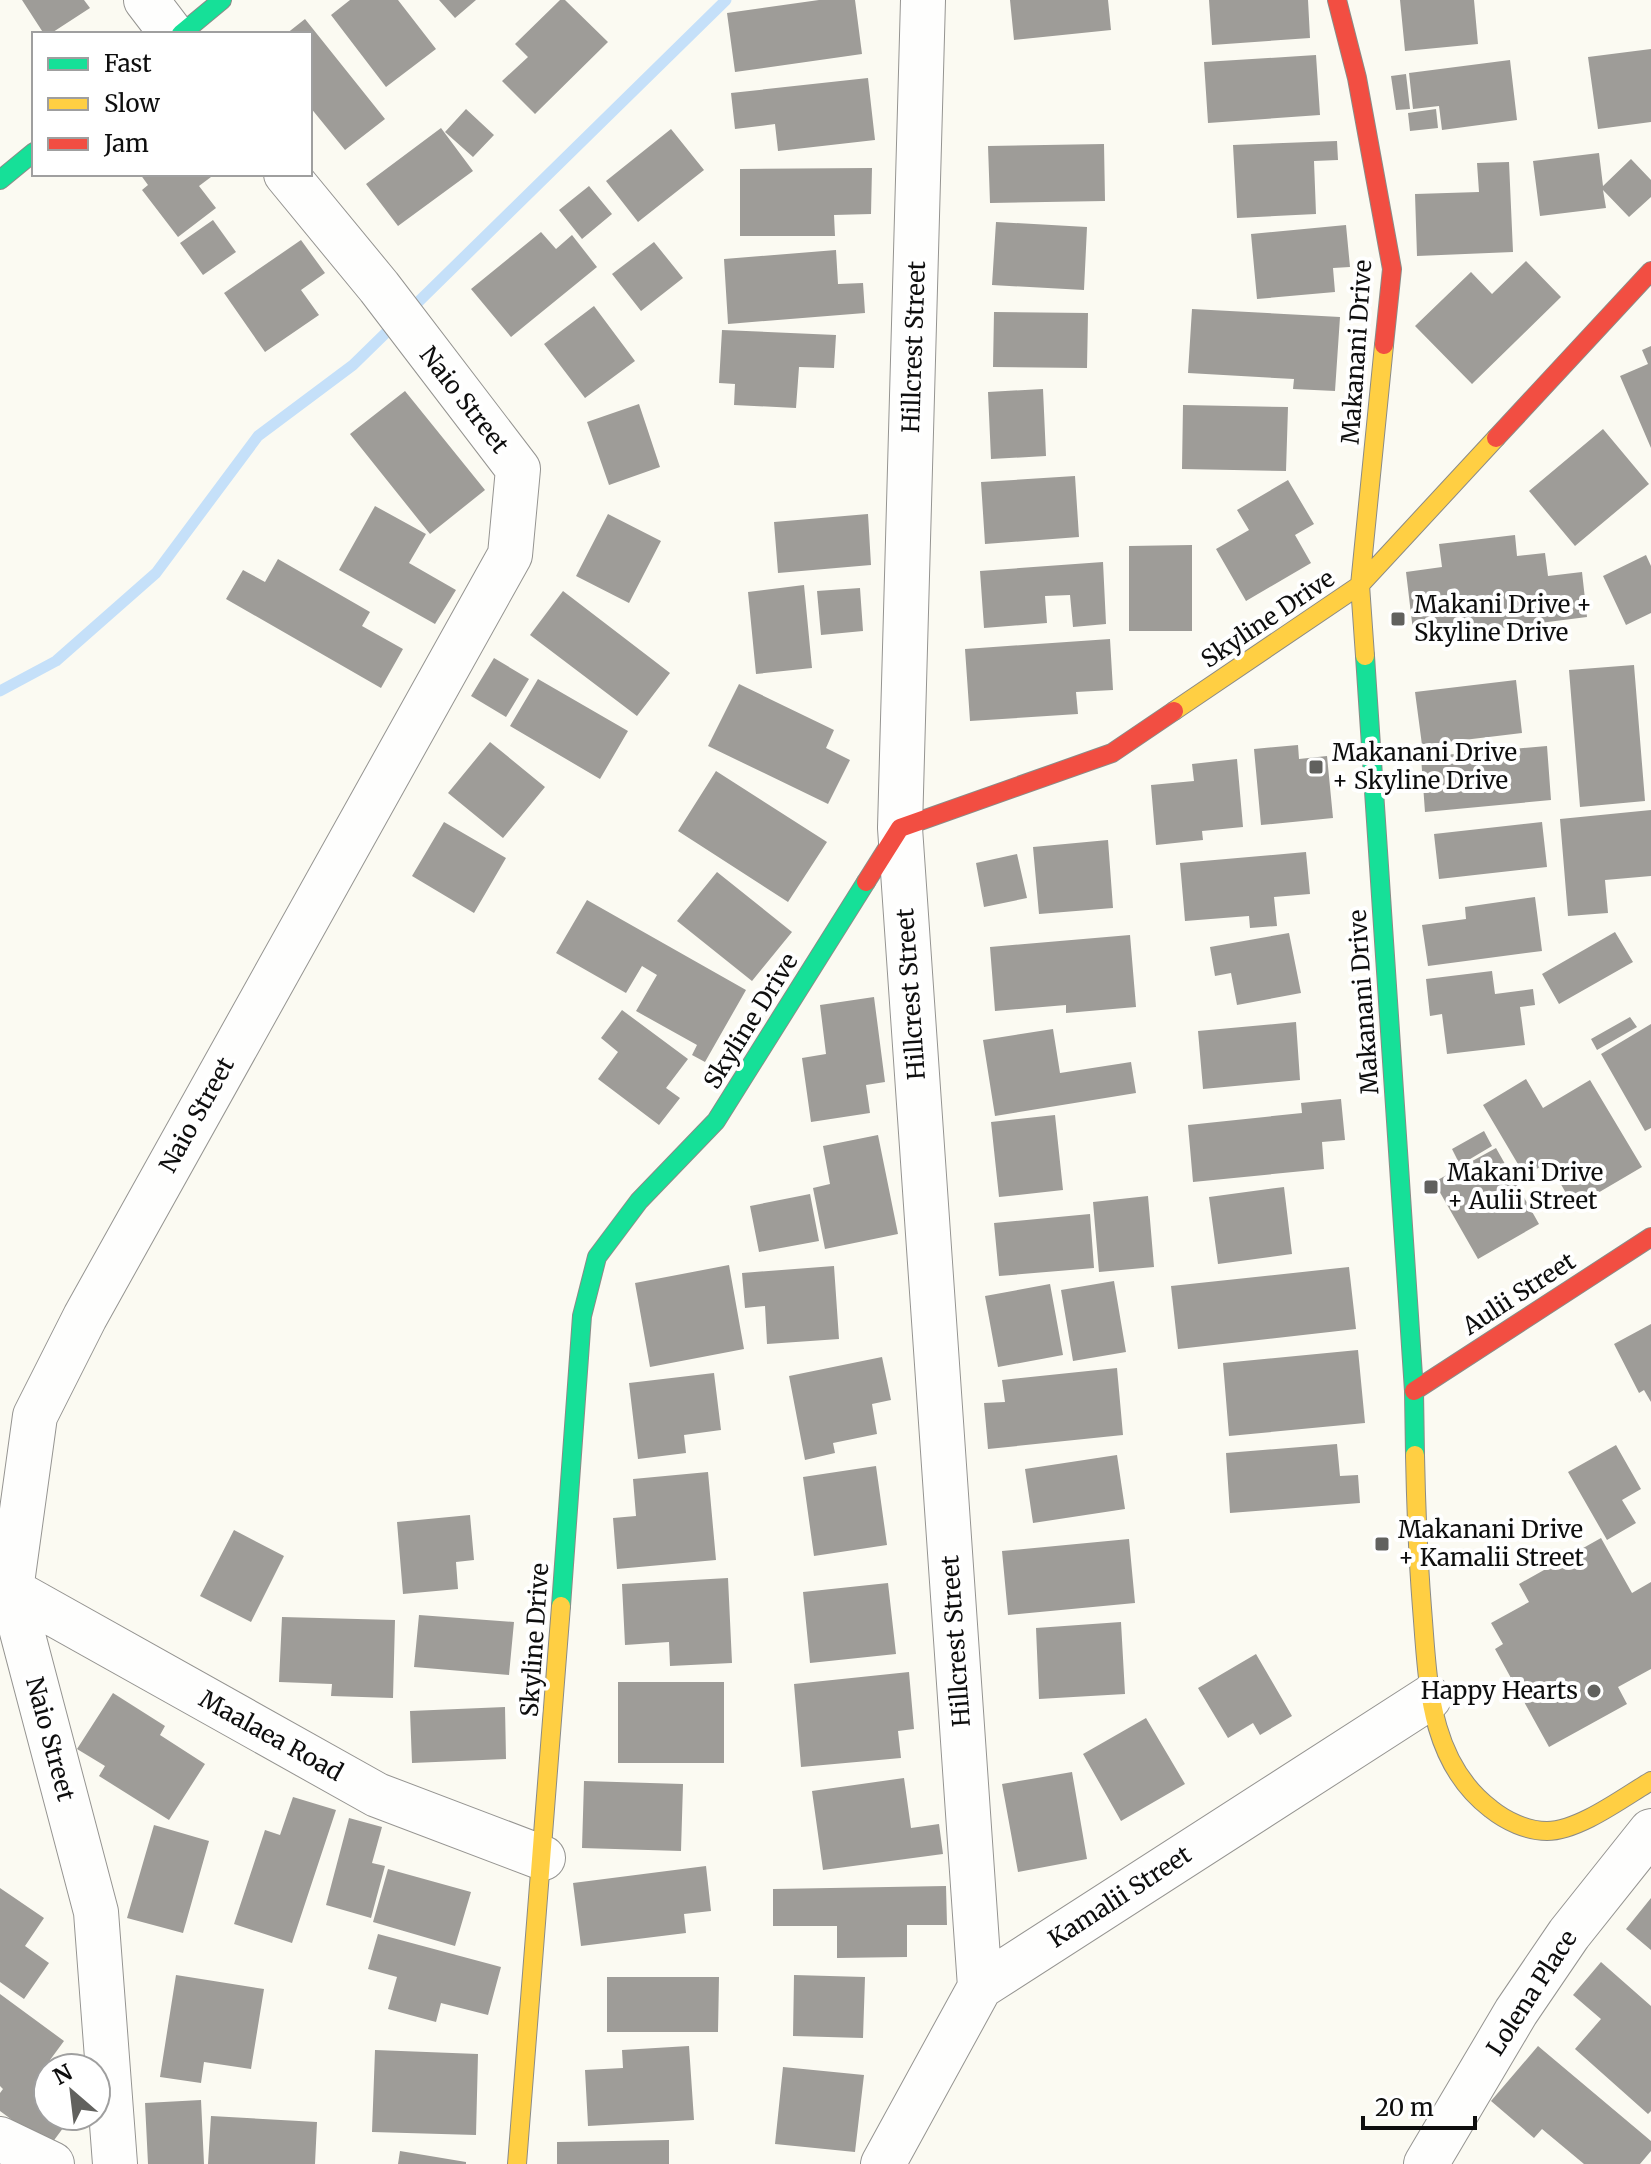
<svg xmlns="http://www.w3.org/2000/svg" width="1651" height="2164" font-family="Merriweather,serif">
  <style>
    .lines { fill: none; stroke-linecap: round; stroke-linejoin: round }
    .stream { stroke: #c5e0f9; stroke-width: 11 }
    .building { fill: #9e9c98 }
    .street-casing { stroke: #959491; stroke-width: 46 }
    .fast-casing { stroke: #8b8b87; stroke-width: 20 }
    .slow-casing { stroke: #8b8b87; stroke-width: 20 }
    .jam-casing { stroke: #8b8b87; stroke-width: 20 }
    .street { stroke: #fefefd; stroke-width: 44 }
    .fast { stroke: #16e098; stroke-width: 18 }
    .slow { stroke: #ffcf43; stroke-width: 18 }
    .jam { stroke: #f24e42; stroke-width: 18 }
    .poi-dot { fill: #61615e; stroke: #fff; stroke-width: 3 }
    .labels { text-anchor: middle; stroke-width: 8; stroke-linejoin: round; paint-order: stroke }
    .street-label { font-size: 24px; fill: #0e0e0e; stroke: #fff }
    .poi-label { font-size: 24px; fill: #0e0e0e; stroke: #fff; text-anchor: start }
  </style>
  <rect width="100%" height="100%" fill="#fbfaf2"/>
  <g class="lines">
    <!-- stream -->
    <path class="stream" d="M409,311L726,0
      M0,691L56,661L156,573L258,436L353,365L397,322"/>
  </g>
  <!-- building -->
  <path class="building" d="M22,0H84L90,8L50,34H44Z
    M350,0H398L436,49L386,87L331,15Z
    M439,0H476L455,18Z
    M560,0H565L608,42L535,114L502,81L528,57L515,44Z
    M819,0H855L862,54L735,72L727,13Z
    M1010,0H1108L1111,30L1014,40Z
    M1209,0H1308L1310,38L1212,45Z
    M1400,0H1474L1478,44L1405,51Z
    M305,19L385,119L345,150L310,107V34H286Z
    M1651,49V122L1598,129L1588,57Z
    M1316,55L1320,115L1208,123L1204,62Z
    M1510,60L1517,120L1442,130L1439,106L1413,109L1409,73Z
    M1406,74L1410,109L1396,110L1391,76Z
    M868,78L875,140L778,151L775,124L735,129L731,93Z
    M466,109L494,135L473,157L445,132Z
    M1436,109L1438,128L1410,131L1408,113Z
    M441,128L473,171L398,226L366,184Z
    M671,129L704,170L638,222L606,181Z
    M1337,141L1338,160L1314,161L1316,214L1237,218L1233,145Z
    M1104,144L1105,201L990,203L988,146Z
    M1599,153L1603,186L1631,159L1651,180V197L1629,217L1603,190L1606,208L1540,216L1533,161Z
    M1509,162L1513,252L1417,256L1415,194L1479,192L1477,163Z
    M872,168L871,214L834,215L835,236H740V169Z
    M140,174H215L199,186L216,208L178,237L142,190L148,185Z
    M589,186L612,214L582,239L559,210Z
    M213,220L236,252L203,275L180,243Z
    M996,222L1087,227L1084,290L992,285Z
    M1346,225L1350,267L1333,268L1335,292L1257,299L1251,234Z
    M541,232L556,249L572,235L597,267L511,337L471,289Z
    M301,240L325,273L301,290L319,315L265,352L224,293Z
    M654,242L683,278L641,311L612,274Z
    M836,250L838,284L863,283L865,313L728,324L724,259Z
    M1526,261L1561,297L1472,384L1415,326L1471,272L1492,294Z
    M594,306L635,361L585,398L544,344Z
    M1192,309L1340,317L1335,391L1293,389L1294,379L1188,373Z
    M994,312L1088,313L1087,368L993,367Z
    M722,330L836,335L834,368L799,367L796,408L734,405L735,384L719,383Z
    M1651,346V448L1620,376L1648,364L1642,350Z
    M1043,389L1046,456L991,459L988,392Z
    M405,391L485,490L430,534L350,434Z
    M639,404L660,467L609,485L587,422Z
    M1183,405L1288,407L1286,471L1182,469Z
    M1603,429L1649,484L1575,546L1529,491Z
    M1075,476L1079,537L985,544L981,482Z
    M1288,480L1314,524L1295,535L1311,563L1246,601L1216,549L1249,530L1237,510Z
    M375,506L426,534L409,563L456,590L435,624L339,570Z
    M608,514L661,541L629,603L576,576Z
    M868,514L871,565L778,573L774,522Z
    M1515,535L1517,556L1545,553L1548,576L1582,572L1587,617L1414,639L1406,572L1442,567L1439,544Z
    M1192,545V631H1129V546Z
    M1646,555L1651,566V613L1626,625L1603,576Z
    M278,559L370,612L362,626L403,649L381,688L226,599L243,570L265,582Z
    M1103,562L1106,624L1073,627L1070,595L1045,596L1047,623L984,628L980,571Z
    M804,585L812,668L756,674L748,592Z
    M860,588L863,631L821,635L817,591Z
    M563,591L670,673L637,716L530,635Z
    M1110,639L1113,690L1076,692L1078,714L970,721L965,649Z
    M494,658L529,679L506,717L471,696Z
    M1634,665L1645,801L1580,807L1569,670Z
    M538,679L628,731L600,779L510,726Z
    M1516,680L1522,733L1422,745L1415,692Z
    M739,684L834,730L826,748L850,760L828,804L708,746Z
    M490,742L545,787L503,838L448,793Z
    M1298,745L1299,759L1327,756L1333,818L1261,825L1254,749Z
    M1547,746L1551,800L1425,812L1421,757Z
    M1237,759L1243,827L1202,831L1203,840L1156,845L1151,785L1194,781L1192,764Z
    M716,771L827,842L788,902L678,831Z
    M1651,810V876L1605,880L1608,913L1568,916L1560,819Z
    M444,822L506,858L474,913L412,876Z
    M1542,822L1547,867L1439,879L1434,834Z
    M1108,840L1113,908L1039,914L1033,847Z
    M1306,852L1310,894L1274,897L1277,926L1250,928L1249,916L1185,921L1180,863Z
    M1017,854L1027,898L984,907L976,863Z
    M717,872L792,932L752,981L677,921Z
    M1535,897L1542,951L1428,966L1422,925L1466,919L1465,907Z
    M587,900L746,990L705,1062L692,1055L697,1045L636,1011L657,975L642,966L626,993L556,953Z
    M1615,932L1633,962L1559,1004L1542,974Z
    M1289,933L1301,993L1237,1005L1231,973L1215,976L1210,947Z
    M1130,935L1136,1007L1066,1013V1005L995,1011L990,947Z
    M1492,971L1495,994L1533,989L1535,1005L1520,1007L1525,1045L1447,1054L1442,1014L1430,1016L1426,979Z
    M874,997L885,1082L866,1085L870,1113L811,1122L802,1058L826,1054L820,1005Z
    M622,1010L688,1059L666,1088L680,1098L659,1125L598,1079L618,1052L601,1038Z
    M1630,1017L1637,1027L1597,1050L1591,1039Z
    M1296,1022L1300,1080L1203,1089L1198,1031Z
    M1651,1024V1128L1645,1131L1601,1054Z
    M1053,1029L1060,1073L1131,1062L1136,1093L995,1116L983,1040Z
    M1526,1079L1543,1108L1590,1080L1642,1167L1574,1207L1548,1162L1525,1176L1483,1105Z
    M1341,1099L1345,1140L1322,1142L1324,1169L1193,1182L1188,1125L1302,1113L1301,1103Z
    M1055,1115L1063,1190L999,1197L991,1122Z
    M1484,1131L1492,1146L1460,1165L1452,1149Z
    M878,1135L898,1234L825,1249L813,1188L830,1184L823,1146Z
    M1496,1148L1539,1224L1478,1259L1434,1182Z
    M1284,1187L1292,1254L1218,1264L1209,1197Z
    M810,1194L819,1241L759,1252L750,1206Z
    M1148,1196L1154,1267L1099,1272L1093,1202Z
    M1090,1214L1094,1268L999,1276L994,1223Z
    M729,1265L744,1349L650,1367L635,1283Z
    M834,1266L839,1339L767,1344L765,1306L745,1308L742,1273Z
    M1349,1267L1356,1329L1178,1349L1171,1286Z
    M1114,1281L1126,1352L1073,1361L1061,1290Z
    M1050,1284L1063,1355L998,1367L985,1296Z
    M1651,1324V1402L1644,1390L1639,1393L1614,1344Z
    M1358,1350L1365,1423L1229,1436L1223,1363Z
    M882,1357L891,1400L872,1404L877,1434L833,1443L835,1453L805,1460L789,1376Z
    M1117,1368L1123,1435L988,1449L984,1403L1005,1402L1002,1380Z
    M714,1373L721,1430L684,1435L686,1453L638,1459L629,1383Z
    M1337,1444L1340,1476L1358,1475L1360,1503L1230,1513L1226,1453Z
    M1616,1445L1641,1489L1622,1500L1636,1523L1607,1540L1568,1472Z
    M1117,1455L1125,1509L1033,1523L1025,1469Z
    M876,1466L887,1545L814,1556L803,1477Z
    M708,1472L716,1560L617,1569L613,1518L636,1516L633,1479Z
    M470,1515L474,1560L456,1562L458,1589L403,1594L397,1522Z
    M234,1530L284,1556L251,1622L200,1596Z
    M1601,1538L1632,1593L1651,1582V1669L1618,1687L1627,1704L1549,1747L1495,1649L1503,1644L1491,1623L1529,1602L1519,1584Z
    M1129,1539L1135,1603L1008,1615L1002,1551Z
    M728,1578L732,1663L670,1666L669,1642L625,1645L622,1584Z
    M888,1583L896,1654L810,1663L803,1592Z
    M419,1615L514,1622L509,1675L414,1667Z
    M282,1617L395,1620L393,1698L331,1696L332,1684L279,1682Z
    M1121,1622L1125,1694L1039,1699L1036,1628Z
    M1256,1654L1292,1716L1260,1735L1253,1723L1228,1738L1198,1688Z
    M909,1672L914,1729L898,1731L901,1758L801,1767L794,1684Z
    M618,1682H724V1763H618Z
    M113,1693L165,1726L160,1735L205,1764L169,1820L99,1776L105,1766L77,1749Z
    M505,1707L506,1759L412,1763L410,1711Z
    M1146,1718L1185,1784L1121,1821L1083,1754Z
    M1072,1772L1087,1859L1018,1872L1002,1784Z
    M904,1778L911,1828L939,1824L943,1854L823,1870L812,1791Z
    M584,1781L683,1784L681,1851L582,1848Z
    M293,1797L336,1810L292,1943L234,1924L265,1830L280,1835Z
    M349,1818L382,1827L372,1863L385,1866L371,1918L326,1905Z
    M154,1825L209,1841L183,1933L127,1918Z
    M706,1866L711,1911L684,1914L686,1933L581,1946L573,1883Z
    M388,1869L471,1892L455,1946L373,1922Z
    M946,1886L947,1925H907V1957L837,1958V1926H773V1889Z
    M0,1888L44,1918L25,1946L49,1963L24,1999L0,1982Z
    M1651,1898V1950L1626,1929Z
    M378,1934L501,1967L488,2015L441,2003L436,2022L388,2009L397,1977L368,1969Z
    M1601,1962L1651,2006V2111L1648,2114L1575,2049L1601,2019L1573,1995Z
    M176,1975L264,1989L251,2069L204,2062L201,2083L160,2077Z
    M794,1975L865,1977L863,2038L793,2036Z
    M607,1977H719L718,2032H607Z
    M0,1994L64,2041L50,2060L60,2068H48V2116H72L49,2147L0,2111V2093L3,2089L0,2086Z
    M689,2046L694,2120L588,2126L585,2070L623,2068L622,2050Z
    M1538,2046L1651,2141V2151L1640,2164H1584L1542,2129L1534,2138L1491,2101Z
    M375,2050L478,2054L476,2135L372,2132Z
    M783,2067L864,2075L855,2152L775,2144Z
    M201,2100L204,2164H148L145,2103Z
    M211,2116L317,2122L315,2164H208Z
    M669,2140V2164H557V2142Z
    M400,2151L466,2162V2164H398Z"/>
  <g class="lines">
    <!-- street casing -->
    <g class="street-casing">
      <path id="street" d="M146,0L172,34
        M923,0L900,828L980,1987
        M11,1590L377,1795L543,1858
        M0,2139L52,2164
        M115,2164L96,1912L11,1590L35,1416L85,1317L510,555L518,469L379,287L286,174
        M883,2164L980,1987L1429,1698
        M1426,2164L1516,2012L1569,1934L1651,1831"/>
    </g>
    <!-- fast casing -->
    <g class="fast-casing">
      <path id="fast" d="M181,34L222,0
        M0,180L34,152
        M1365,656L1414,1391L1415,1455
        M561,1606L582,1316L597,1257L639,1201L716,1121L866,882"/>
    </g>
    <!-- slow casing -->
    <g class="slow-casing">
      <path id="slow" d="M1365,656L1360,585L1384,345
        M1174,711L1360,585L1496,438
        M1415,1455C1416,1506 1418,1557 1422,1608C1428,1681 1428,1761 1491,1809C1506,1821 1527,1831 1547,1831C1579,1831 1624,1797 1651,1781
        M517,2164L561,1606"/>
    </g>
    <!-- jam casing -->
    <g class="jam-casing">
      <path id="jam" d="M1337,0L1357,78L1392,269L1384,345
        M1496,438L1651,271
        M866,882L900,828L1112,753L1174,711
        M1414,1391L1651,1237"/>
    </g>
    <!-- street -->
    <use href="#street" class="street"/>
    <!-- fast -->
    <use href="#fast" class="fast"/>
    <!-- slow -->
    <use href="#slow" class="slow"/>
    <!-- jam -->
    <use href="#jam" class="jam"/>
  </g>
  <!-- markers -->
  <g class="poi-dot">
    <rect x="1390" y="611" width="16" height="16" rx="4"/>
    <rect x="1308" y="759" width="16" height="16" rx="4"/>
    <rect x="1423" y="1179" width="16" height="16" rx="4"/>
    <rect x="1374" y="1536" width="16" height="16" rx="4"/>
    <circle cx="1594" cy="1691" r="8"/>
  </g>
  <g class="labels">
    <!-- street labels -->
    <g class="street-label">
      <text transform="translate(914 347) rotate(-88)" y="8">Hillcrest Street</text>
      <text transform="translate(1357 352) rotate(-86)" y="8">Makanani Drive</text>
      <text transform="translate(464 400) rotate(52)" y="8">Naio Street</text>
      <text transform="translate(1268 619) rotate(-34)" y="8">Skyline Drive</text>
      <text transform="translate(911 994) rotate(-94)" y="8">Hillcrest Street</text>
      <text transform="translate(1364 1002) rotate(-94)" y="8">Makanani Drive</text>
      <text transform="translate(751 1021) rotate(-58)" y="8">Skyline Drive</text>
      <text transform="translate(197 1115) rotate(-61)" y="8">Naio Street</text>
      <text transform="translate(1519 1294) rotate(-33)" y="8">Aulii Street</text>
      <text transform="translate(535 1640) rotate(-86)" y="8">Skyline Drive</text>
      <text transform="translate(956 1641) rotate(-94)" y="8">Hillcrest Street</text>
      <text transform="translate(271 1736) rotate(29)" y="8">Maalaea Road</text>
      <text transform="translate(50 1739) rotate(75)" y="8">Naio Street</text>
      <text transform="translate(1120 1897) rotate(-33)" y="8">Kamalii Street</text>
      <text transform="translate(1532 1993) rotate(-57)" y="8">Lolena Place</text>
    </g>
    <!-- poi labels -->
    <g class="poi-label">
      <text x="1414" y="613">Makani Drive +<tspan x="1414" dy="28">Skyline Drive</tspan></text>
      <text x="1332" y="761">Makanani Drive<tspan x="1332" dy="28">+ Skyline Drive</tspan></text>
      <text x="1447" y="1181">Makani Drive<tspan x="1447" dy="28">+ Aulii Street</tspan></text>
      <text x="1398" y="1538">Makanani Drive<tspan x="1398" dy="28">+ Kamalii Street</tspan></text>
      <text x="1578" y="1699" text-anchor="end">Happy Hearts</text>
    </g>
  </g>
  <!-- legend -->
  <rect x="32" y="32" width="280" height="144" fill="#ffffff" stroke="#9f9f9f" stroke-width="2"/>
  <rect x="48" y="58" width="40" height="12" fill="#16e098" stroke="#9f9f9f" stroke-width="2"/>
  <text x="104" y="72" font-size="24" fill="#0e0e0e">Fast</text>
  <rect x="48" y="98" width="40" height="12" fill="#ffcf43" stroke="#9f9f9f" stroke-width="2"/>
  <text x="104" y="112" font-size="24" fill="#0e0e0e">Slow</text>
  <rect x="48" y="138" width="40" height="12" fill="#f24e42" stroke="#9f9f9f" stroke-width="2"/>
  <text x="104" y="152" font-size="24" fill="#0e0e0e">Jam</text>
  <!-- north arrow -->
  <g transform="translate(72 2092) rotate(332)"><circle r="38" fill="#ffffff" stroke="#9f9f9f" stroke-width="2"/>
  <path d="M0-6L14 30L0 20L-14 30Z" fill="#61615e"/>
  <text y="-12" font-size="22" font-weight="bold" text-anchor="middle" fill="#0e0e0e">N</text>
  </g>
  <!-- scale -->
  <path d="M1363 2116v12h112v-12" fill="none" stroke="#0e0e0e" stroke-width="4"/>
  <text x="1375" y="2116" font-size="24" fill="#0e0e0e" stroke="#ffffff" stroke-width="6" paint-order="stroke">20 m</text>
</svg>
